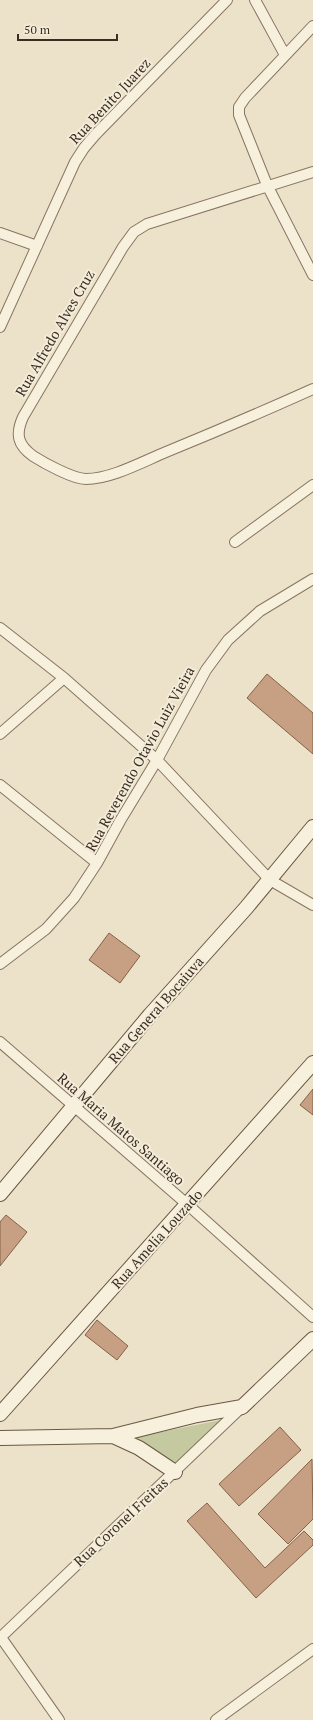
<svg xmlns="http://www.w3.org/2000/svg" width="313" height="1720" font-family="'PT Serif',serif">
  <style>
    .park { fill: #c4c99f }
    .building { fill: #c7a083; stroke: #856147 }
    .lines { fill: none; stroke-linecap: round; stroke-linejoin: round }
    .street-casing { stroke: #877560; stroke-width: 12 }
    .secondary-casing { stroke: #695743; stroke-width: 16 }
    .street { stroke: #f7f0dd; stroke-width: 10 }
    .secondary { stroke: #f7f0dd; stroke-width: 14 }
    .labels { text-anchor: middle; stroke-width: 4; stroke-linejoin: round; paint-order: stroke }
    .street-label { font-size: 14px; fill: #392e22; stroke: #f4ecd9 }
  </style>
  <rect width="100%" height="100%" fill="#ece2ca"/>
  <!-- park -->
  <path class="park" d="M221,1420L177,1463L131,1438Z"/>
  <!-- building -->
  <path class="building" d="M267,674L313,713V754L247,698Z
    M109,933L140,956L120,983L89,960Z
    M313,1089V1115L300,1105Z
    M6,1215L27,1232L0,1266V1222Z
    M97,1320L128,1346L117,1360L85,1335Z
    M280,1427L301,1450L239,1506L219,1484Z
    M312,1459L313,1519L288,1544L258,1514Z
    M207,1503L265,1568L304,1531L313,1540V1545L256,1598L187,1521Z"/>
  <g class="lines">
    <!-- street casing -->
    <g class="street-casing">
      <path id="street" d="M255,0L285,55
        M313,26L245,98L239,107V115L267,185L313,275
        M313,172L147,224L134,232L123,247L23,417C15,435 18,445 33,456C44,463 73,479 86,479C111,479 142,462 166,452C215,432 264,411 313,389
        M0,233L37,246
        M0,327L75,162L84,148L95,135L227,0
        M235,542L313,485
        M0,628L64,678L157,760L270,880L313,905
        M0,734L64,678
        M0,785L97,863
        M0,964L46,929L74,898L97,863L120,821L157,760L206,670L228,640L260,611L313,579
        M0,1042L188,1205L313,1317
        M0,1636L59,1720
        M1,1637L242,1407
        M216,1720L313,1649"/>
    </g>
    <!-- secondary casing -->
    <g class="secondary-casing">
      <path id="secondary" d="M0,1194L150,1015L246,908L313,827
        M0,1414L313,1063
        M113,1436L139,1448L175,1472
        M0,1438L113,1436L197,1415L242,1407L313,1339"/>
    </g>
    <!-- street -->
    <use href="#street" class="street"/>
    <!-- secondary -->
    <use href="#secondary" class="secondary"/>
  </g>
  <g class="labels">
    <!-- street labels -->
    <g class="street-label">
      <text transform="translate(110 101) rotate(-47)" y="5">Rua Benito Juarez</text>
      <text transform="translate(55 333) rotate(-60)" y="5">Rua Alfredo Alves Cruz</text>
      <text transform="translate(140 759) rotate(-61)" y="5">Rua Reverendo Otavio Luiz Vieira</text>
      <text transform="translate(156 1010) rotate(-49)" y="5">Rua General Bocaiuva</text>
      <text transform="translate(121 1129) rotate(41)" y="5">Rua Maria Matos Santiago</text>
      <text transform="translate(157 1239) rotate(-48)" y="5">Rua Amelia Louzado</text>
      <text transform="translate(121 1522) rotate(-43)" y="5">Rua Coronel Freitas</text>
    </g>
  </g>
  <!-- scale -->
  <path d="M18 34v6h99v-6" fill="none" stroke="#392e22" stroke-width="2"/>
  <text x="24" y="34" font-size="12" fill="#392e22" stroke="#f4ecd9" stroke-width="3" paint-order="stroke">50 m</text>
</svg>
